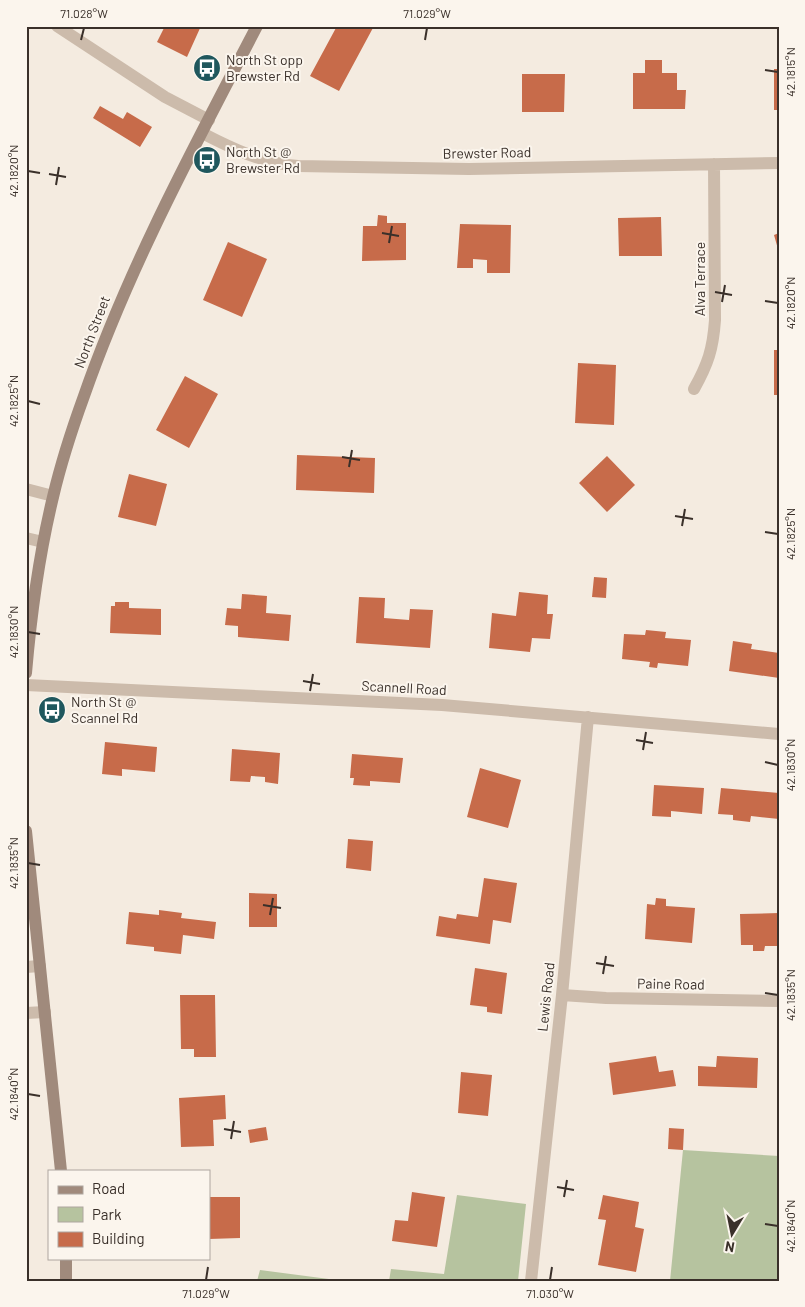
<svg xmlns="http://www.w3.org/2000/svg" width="805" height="1307" font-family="Barlow,sans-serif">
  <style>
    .green { fill: #b6c39f }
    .building { fill: #c76b4a }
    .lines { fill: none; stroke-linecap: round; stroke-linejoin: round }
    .lane { stroke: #ccbbab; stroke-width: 12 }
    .street { stroke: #ccbbab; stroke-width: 12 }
    .secondary { stroke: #a08a7c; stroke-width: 12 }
    .ticks { fill: none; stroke: #3a302a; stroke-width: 2 }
    .labels { text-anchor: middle; stroke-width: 4; stroke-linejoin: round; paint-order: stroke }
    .poi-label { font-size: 14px; fill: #3a302a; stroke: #fbf5ed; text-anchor: start }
    .street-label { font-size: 14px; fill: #3a302a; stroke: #fbf5ed }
    .neatline { fill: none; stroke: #3a302a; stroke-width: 2 }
    .ticks-label { font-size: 12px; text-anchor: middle; fill: #3a302a }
  </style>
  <rect width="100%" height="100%" fill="#f4ebe0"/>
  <!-- green -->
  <path class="green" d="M683,1150L779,1156V1281H670Z
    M457,1195L526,1204L518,1281H389L391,1269L444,1274Z
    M260,1270L344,1281H257Z"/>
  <!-- building -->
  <path class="building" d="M165,26H201L187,57L157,42Z
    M337,26H344L348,28L349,26H374L339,91L310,76Z
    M645,60H662V73H677V90H686L685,109H633V73H645Z
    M774,69H779V110H774Z
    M522,74H565L564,112H522Z
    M100,106L123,119L127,112L152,127L140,147L93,118Z
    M378,215L387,216V223H406V260L362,261L363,226H377Z
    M661,217L662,256H619L618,218Z
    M460,224L511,225L510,273H487V260L473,259V268H457Z
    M779,233V249H778L774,235Z
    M228,242L267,259L242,317L203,300Z
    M774,350H779V395H774Z
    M578,363L616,365L614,425L575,423Z
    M185,376L218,394L189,448L156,430Z
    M297,455L375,458L374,493L296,490Z
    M607,456L635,485L607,512L579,483Z
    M129,474L167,484L156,526L118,517Z
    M594,577L607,578L606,598L592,597Z
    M519,592L548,595L547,614H553L550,639L532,638L530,652L489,648L492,613L516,616Z
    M242,594L267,596L266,613L291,615L289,641L238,637V626L225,625L227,608L241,609Z
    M359,597L385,598L384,618L409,620L410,609L433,610L430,648L356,643Z
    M115,602H129V608L161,609V635L110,633L111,606H115Z
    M646,630L666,632L665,638L691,640L688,666L658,663L657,668L649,667L650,662L622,659L624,634L645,635Z
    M733,641L752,644L751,649L779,653V678L729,671Z
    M105,742L157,747L155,772L122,769V776L102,774Z
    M232,749L280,753L278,784L265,782V777L251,776L250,782L230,781Z
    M352,754L403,758L400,783L370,781V786L353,785L354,778H350Z
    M480,768L521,780L508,828L467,817Z
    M654,785L704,788L702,814L671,811V817L652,816Z
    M721,788L779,793V819L751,816L750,822L733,820V815L718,814Z
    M348,839L373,841L371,871L346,868Z
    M484,878L517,883L511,923L493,920L490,944L436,936L439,916L456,919L457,914L478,917Z
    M249,893L277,894V927H249Z
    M656,898L666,899V906L695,908L692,943L645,939L647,904L655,905Z
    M159,910L182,913L181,918L216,922L214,939L183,935L181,954L154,951V947L126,944L129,912L159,915Z
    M779,913V946H765L764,951H753V945H741L740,914Z
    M475,968L507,973L502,1014L487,1012V1007L470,1005Z
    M180,995H215L216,1057H194V1049H181Z
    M656,1056L659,1072L673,1070L676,1086L613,1095L609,1063Z
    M717,1056L758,1058L757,1088L698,1086V1066L716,1067Z
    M461,1072L492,1075L488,1116L458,1113Z
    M225,1095L226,1119L213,1120L214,1146L181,1147L179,1098Z
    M266,1127L268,1140L250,1143L248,1130Z
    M669,1128L684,1129L683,1150L668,1149Z
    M412,1192L445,1197L437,1247L392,1241L395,1220L408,1221Z
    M603,1195L639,1202L635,1227L644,1229L636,1272L598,1265L606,1220L598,1219Z
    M209,1197H240V1238L209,1239Z"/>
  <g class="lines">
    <!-- lane -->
    <path class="lane" d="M57,26L165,97L209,120
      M26,489L53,496
      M26,538L43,542
      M26,967L40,966
      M26,1013L45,1012"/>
    <!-- street -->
    <path class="street" d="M202,133C233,149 262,163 298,166L469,169L779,163
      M694,389C708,364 713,349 715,320L714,164
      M26,685L442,705L779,734
      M562,995L606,998L779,1001
      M531,1281L562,995L588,717"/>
    <!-- secondary -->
    <path class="secondary" d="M26,673C31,614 39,555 53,497C61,463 72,429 84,396C129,267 194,147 257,26
      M26,831L61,1171
      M66,1258V1281"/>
  </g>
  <!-- ticks -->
  <path class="ticks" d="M81,40L84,28M425,40L427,28M765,70L778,72M28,171L40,173M49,174L66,177M56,185L59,167M382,233L399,236M389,243L392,226M715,292L732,295M765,301L778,303M722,302L725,285M28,401L40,404M342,457L360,460M349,467L352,450M675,516L693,519M682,526L685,509M765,532L778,534M28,632L40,634M303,681L320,684M310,691L313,674M636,740L653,743M643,750L646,732M765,762L778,765M28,863L40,865M263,905L281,908M270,915L273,898M596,963L614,966M603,974L606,956M765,993L778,995M28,1094L40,1096M224,1129L241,1132M231,1139L234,1121M557,1187L574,1190M564,1197L567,1180M765,1224L778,1226M206,1280L208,1267M550,1280L552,1267"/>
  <!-- icons -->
  <defs>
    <g id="bus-disc" transform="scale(1.4375)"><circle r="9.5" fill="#1f575d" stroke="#fbf5ed"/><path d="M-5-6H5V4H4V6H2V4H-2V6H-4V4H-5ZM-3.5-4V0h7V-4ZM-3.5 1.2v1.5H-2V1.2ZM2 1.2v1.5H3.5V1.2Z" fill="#fff"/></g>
  </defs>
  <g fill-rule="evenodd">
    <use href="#bus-disc" x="207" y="68"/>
    <use href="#bus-disc" x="207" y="160"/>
    <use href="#bus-disc" x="52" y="710"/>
  </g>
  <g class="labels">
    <!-- poi labels -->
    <g class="poi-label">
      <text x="226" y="65">North St opp<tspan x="226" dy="16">Brewster Rd</tspan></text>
      <text x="226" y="157">North St @<tspan x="226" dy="16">Brewster Rd</tspan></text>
      <text x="71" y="707">North St @<tspan x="71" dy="16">Scannel Rd</tspan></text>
    </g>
    <!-- street labels -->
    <g class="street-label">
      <text transform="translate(487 153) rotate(-1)" y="5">Brewster Road</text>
      <text transform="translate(700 279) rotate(-90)" y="5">Alva Terrace</text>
      <text transform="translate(92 332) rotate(-69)" y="5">North Street</text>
      <text transform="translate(404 688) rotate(3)" y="5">Scannell Road</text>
      <text transform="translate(671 984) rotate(1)" y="5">Paine Road</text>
      <text transform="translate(546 997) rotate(-84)" y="5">Lewis Road</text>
    </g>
  </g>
  <!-- border -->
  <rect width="805" height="1307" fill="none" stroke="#fbf5ed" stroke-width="55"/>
  <!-- legend -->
  <rect x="48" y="1170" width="162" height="90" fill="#fbf5ed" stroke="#aea69f"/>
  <rect x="58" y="1186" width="25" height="8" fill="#a08a7c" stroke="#aea69f"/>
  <text x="92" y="1194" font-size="15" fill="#3a302a">Road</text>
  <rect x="58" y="1207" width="25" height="15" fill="#b6c39f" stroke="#aea69f"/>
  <text x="92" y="1220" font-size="15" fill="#3a302a">Park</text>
  <rect x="58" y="1232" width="25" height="15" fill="#c76b4a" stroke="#aea69f"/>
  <text x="92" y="1244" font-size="15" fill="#3a302a">Building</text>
  <!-- north arrow -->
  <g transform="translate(732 1234) rotate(190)" stroke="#fbf5ed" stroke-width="4" paint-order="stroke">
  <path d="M0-4L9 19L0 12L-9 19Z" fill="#3a302a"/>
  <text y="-8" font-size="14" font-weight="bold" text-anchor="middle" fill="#3a302a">N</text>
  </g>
  <rect x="28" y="28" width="750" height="1252" class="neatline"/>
  <g class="ticks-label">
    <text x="84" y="18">71.028°W</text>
    <text x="427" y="18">71.029°W</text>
    <text transform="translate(791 72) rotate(-90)" y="4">42.1815°N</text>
    <text transform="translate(14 171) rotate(-90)" y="4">42.1820°N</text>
    <text transform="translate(791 303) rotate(-90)" y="4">42.1820°N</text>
    <text transform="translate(14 401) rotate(-90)" y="4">42.1825°N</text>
    <text transform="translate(791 534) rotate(-90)" y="4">42.1825°N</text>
    <text transform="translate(14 632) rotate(-90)" y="4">42.1830°N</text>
    <text transform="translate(791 765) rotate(-90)" y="4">42.1830°N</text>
    <text transform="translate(14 863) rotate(-90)" y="4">42.1835°N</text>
    <text transform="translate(791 995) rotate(-90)" y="4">42.1835°N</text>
    <text transform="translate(14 1094) rotate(-90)" y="4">42.1840°N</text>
    <text transform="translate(791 1226) rotate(-90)" y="4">42.1840°N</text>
    <text x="206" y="1298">71.029°W</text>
    <text x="550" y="1298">71.030°W</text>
  </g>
</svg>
